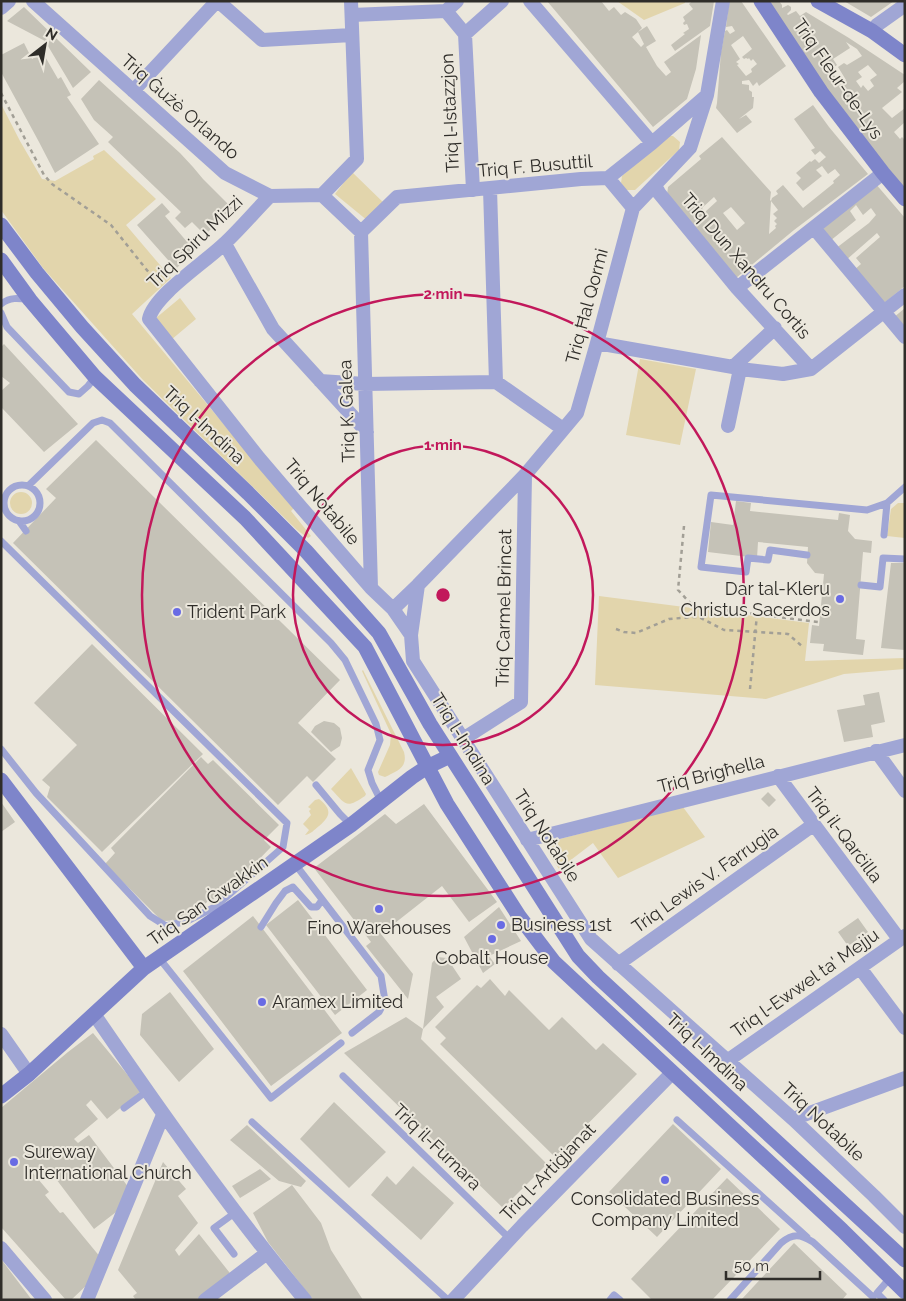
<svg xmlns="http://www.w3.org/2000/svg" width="906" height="1301" font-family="Raleway,sans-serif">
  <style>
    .green { fill: #e2d5ac }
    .building { fill: #c5c2b7; fill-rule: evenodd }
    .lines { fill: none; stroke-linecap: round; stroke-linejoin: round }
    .path { stroke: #a29f96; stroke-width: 2.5; stroke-dasharray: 4 4; stroke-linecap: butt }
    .lane { stroke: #a0a6d5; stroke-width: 7 }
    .street { stroke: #a0a6d5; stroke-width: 14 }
    .secondary { stroke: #7e85ca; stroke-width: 15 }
    .ring { fill: none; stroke: #c2185b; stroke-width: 2.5 }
    .poi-dot { fill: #696be4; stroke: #ebe7dc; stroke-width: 2 }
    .labels { text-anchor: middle; stroke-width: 4; stroke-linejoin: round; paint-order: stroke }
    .street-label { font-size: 18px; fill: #2f2d29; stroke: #ebe7dc }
    .poi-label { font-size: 18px; fill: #2f2d29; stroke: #ebe7dc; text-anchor: start }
    .centre { fill: #c2185b; stroke: #ebe7dc; stroke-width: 2.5 }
    .ring-label { font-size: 15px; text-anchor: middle; font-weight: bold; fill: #c2185b; stroke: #ebe7dc; stroke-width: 4; stroke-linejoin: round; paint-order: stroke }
  </style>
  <rect width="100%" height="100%" fill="#ebe7dc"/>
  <!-- green -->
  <path class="green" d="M617,1H685V3L644,20Z
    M1,104L20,141L42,179L55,181L94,159L93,156L104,150L156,199L126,225L171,278L132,314L291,505L294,508L291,511L311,536L308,538L297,530L143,380L43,268L1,210Z
    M667,136H673L680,142L679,150L635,190H626L621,183L622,176Z
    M352,172L387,206L368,221L335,194Z
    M180,298L196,319L171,340L156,318Z
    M640,359L696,369L680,445L626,435Z
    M10 503a11 11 0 1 1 22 0a11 11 0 1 1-22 0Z
    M898,503H905V538L887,536L891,509Z
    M599,596L809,623L805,661L905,658V669L844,674L766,699L595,685Z
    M363,670L404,752C408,768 397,771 385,777L379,775L378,772L390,745L391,734L362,671Z
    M351,768L366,794L365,796C346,809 346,805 331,789Z
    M319,799C332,809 331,816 319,826C314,830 311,834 305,835L309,830L303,824L311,815L309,811L311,809L308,807L315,800Z
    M683,807L705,837L618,878L593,843L559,869L549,854L552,841Z"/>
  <!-- building -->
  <path class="building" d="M547,1H601L609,11L614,7L621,15L625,12L636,19L642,28L638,32L647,26L656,41L646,47L657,66L666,76L671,72L664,62L701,35L696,69L687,99L653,127ZM638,32L644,44L641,47L632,37Z
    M692,1H714L710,26L675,51L671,45L685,34L683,33L689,29L687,24L684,25L683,23L685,21L683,17L693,9L689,4Z
    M729,1H741L786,66L759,86L757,82L753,86L749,80L742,81V84L749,85V90L752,92V97H754L753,108L739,119L746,115L752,122L737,133L716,108L717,103L721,52L725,31L727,30L730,34L735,31L732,26L726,27ZM743,36L752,49L742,57L744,59L746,58L748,59L749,58L751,61L753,59L757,64L751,69L752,72L746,76L737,65L739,64L736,62L740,59L731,45Z
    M766,1H779L782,5V8L788,5L791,7V10L787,14L788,15L796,11L800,16L806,12L849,38L905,75V81L897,88L902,92L882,108L892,118L905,108V122L894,132L900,139L902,137L905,140V189L836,105ZM846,42L857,49L862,56L847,65L844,63L838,67L846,80L841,84L830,70L837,65L833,59L850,48ZM868,65L877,75L870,80L874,86L868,91L863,85L861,88L856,81L862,77L858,72Z
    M844,1H894L871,17Z
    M24,7L91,72L73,88L45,41L7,21Z
    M24,43L32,59L43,53L58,79L61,77L71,95L67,97L99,144L55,173L39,142L1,72V55Z
    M99,80L180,153L193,167L203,179L232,208L205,235L192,222L185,228L175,218L181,212L108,142L113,137L94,120L81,99Z
    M813,105L829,127L868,174L794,230L736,278L667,195L668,187L701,159L699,156L722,137L771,192L770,200L771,201L772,198L778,194L776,191L783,185L803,208L834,183L833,181L840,175L835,169L828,174L822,166L816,170L822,176L803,191L796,183L801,178L796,173L810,161L811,162L815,159L819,163L826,157L820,151L815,155L811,150L815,148L794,119ZM693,192L698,197L691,204L686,199ZM714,197L717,201L705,212L702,208ZM771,201L778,210L773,214L777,218L774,221L777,224L775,226L776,228L769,234ZM731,207L745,223L737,230L723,213Z
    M875,183L905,218V286L883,304L854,270L861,264L856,258L880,237L877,233L845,261L835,249L869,223L876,215L871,208L863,215L856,205L850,211L856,220L830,241L818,227Z
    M162,203L170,212L165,216L194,250L176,269L137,225Z
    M905,308V331L893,318Z
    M4,344L78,424L44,452L1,407V391L10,383L1,376V347Z
    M96,440L340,680L298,723L336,759L313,782L307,776L278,805L13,543L56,498L46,489Z
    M736,501L751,503L750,511L838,520L839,513L850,515L848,531L855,539L872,541L871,553L863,552L856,639L865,640L863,655L823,651L824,644L810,643L812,625L819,626L824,574L815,573L807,563L808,547L758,542L757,558L708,552L711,522L733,525Z
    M891,563H905V650L881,648Z
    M92,644L203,754L102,852L47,797L50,787L42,780L77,745L34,703Z
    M879,692L885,722L871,725L873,737L844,742L837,710L865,705L863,695Z
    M324,721L334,723L340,728L342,738L340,746L331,752L311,732L315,726Z
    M201,757L208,764L213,760L279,825L264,840L271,847L238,881L237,879L226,890L225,887L213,900L211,898L199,910L197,908L185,920L162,921L105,864L115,853L111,848Z
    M768,792L776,800L769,807L761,799Z
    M1,802L15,822L1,832Z
    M424,804L497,902L469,922L442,886L381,934L413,974L408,999L366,946L371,942L314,868L385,814L396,824Z
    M298,900L367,990L335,1015L266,925Z
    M499,907L521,941L489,956L495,964L483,973L464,937Z
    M253,916L342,1033L271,1086L183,971Z
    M858,918L868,932L848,946L838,932Z
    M437,957L447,958L461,979L436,997L444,1007L423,1029L432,963Z
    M490,979L505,996L509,990L549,1030L562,1017L596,1050L603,1043L637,1074L555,1157L440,1044L446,1038L435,1027L477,985L481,988Z
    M170,992L214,1049L179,1082L140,1035L142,1014Z
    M406,1017L423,1029L421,1039L547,1164L503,1208L344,1053Z
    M93,1033L141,1091L107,1119L91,1100L86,1105L98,1119L74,1139L78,1143L89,1135L129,1188L120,1209L94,1229L50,1171H45L41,1167L33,1173L49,1192L45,1195L60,1213L63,1212L101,1258L90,1282L71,1300H66L1,1227V1108L68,1052Z
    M334,1102L386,1152L349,1188L300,1139Z
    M673,1124L721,1169L657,1237L609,1192Z
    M247,1125L306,1181L301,1187L279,1181L230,1140Z
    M163,1162L186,1189L178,1196L198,1223L175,1250L179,1256L199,1234L233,1277L201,1300H136L133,1296L137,1293L118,1270Z
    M413,1166L454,1203L421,1240L371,1195L387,1176L396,1185Z
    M260,1169L271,1179L240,1198L232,1186Z
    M727,1178L780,1229L712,1300H652L631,1279Z
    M292,1185L321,1223L331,1250L363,1300H313L268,1242L253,1213Z
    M794,1243L847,1294L842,1300H741Z
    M1,1259L13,1275L32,1300H1Z"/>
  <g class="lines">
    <!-- path -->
    <path class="path" d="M1,93L44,175L52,184L111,225L158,284
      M684,526L678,590L693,606L818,622
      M616,629L624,632L636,633L669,619L693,617H699L724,630L788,634L803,647
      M750,689L757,614"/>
    <!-- lane -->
    <path class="lane" d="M1,304C10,297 18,298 29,300
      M1,313L7,327L69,392L79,394L88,386L95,377
      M4 503a18 18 0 1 1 36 0a18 18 0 1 1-36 0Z
      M28,486L93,423L102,420L110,423L331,643L345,660L376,724L380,740L368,770L372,783L381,801
      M19,521L26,531
      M884,535L887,503L905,487
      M1,541L287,823L283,847L215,907L187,921L166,926L150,916L36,793L1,749
      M807,555L770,550L768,560L748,558L746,572L701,567L711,495L867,510L887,503
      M861,585L880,587L883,558L905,559
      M316,785L340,814L351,825
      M295,864L381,976L385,1001L379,1012L352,1033
      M261,927L276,903L285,891L293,887L311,907H317L322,900
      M159,958L271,1098L341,1043
      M343,1076L510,1239
      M124,1108L147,1091
      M677,1120L807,1237
      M252,1122L448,1300
      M234,1254L214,1228L236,1212
      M610,1300L614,1295L620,1300
      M730,1300L781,1243C793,1233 800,1234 813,1242L873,1297
      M884,1300L877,1293L890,1278"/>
    <!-- street -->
    <path class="street" d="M33,1L225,173L270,196L322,195
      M218,1L262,40L352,35
      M351,1L357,159L322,195L361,232L371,588
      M530,1L652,143
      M1,8L9,1
      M446,11L465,34
      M446,11L457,1
      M352,15L446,11
      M872,31L877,25L905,5
      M465,34L473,190
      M465,34L502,1
      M133,91L217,1
      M608,178L633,208
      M655,185L659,193L737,288L811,369
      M490,189L496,382
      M270,196C255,211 241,228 225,243C207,261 154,295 149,319L259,458L300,506L371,588L393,609L411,635L413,661L591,939L793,1119L874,1196L905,1227
      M814,228L905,337
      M361,232L397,197L581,179L608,178L652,143L706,96
      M225,244L273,329L367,432
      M737,288L883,173
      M597,343L733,367L775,328
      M733,367L740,369L783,374L811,369L905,295
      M320,381L365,384L496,382L563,429
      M728,426L740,369
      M393,609L418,585L525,475L577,413L597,343L633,208L690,148L707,95L723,1
      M411,635L418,585
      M463,739L521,702L525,475
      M876,751L905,791
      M778,776L899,939
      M527,840L905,745
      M618,964L813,825
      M860,968L905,1028
      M94,1014C161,1112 229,1208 305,1300
      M1,1034L29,1074
      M727,1061L905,936
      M793,1119L905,1078
      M1,1248L45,1300
      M87,1300L163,1115
      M205,1300L267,1253
      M453,1300L522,1226L672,1073"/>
    <!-- secondary -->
    <path class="secondary" d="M761,1L821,92L883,173L905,199
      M818,1L872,31L905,55
      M1,225L37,273L82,327L135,385L248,493L306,551L379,633L430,724L578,956L598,977L905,1260
      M1,260L30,300L95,377L245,518L365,647L447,804L519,916L554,962L842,1230L905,1292
      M1,780L144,968
      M1,1096L29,1074L144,968L351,825L412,777L427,767L450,756"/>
  </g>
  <!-- distance rings -->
  <g class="ring">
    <circle cx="443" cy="595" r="150"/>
    <circle cx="443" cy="595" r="301"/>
  </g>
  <!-- markers -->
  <g class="poi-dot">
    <circle cx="840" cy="599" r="5"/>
    <circle cx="177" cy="612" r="5"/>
    <circle cx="379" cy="909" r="5"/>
    <circle cx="501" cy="925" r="5"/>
    <circle cx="492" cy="939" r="5"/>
    <circle cx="262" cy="1002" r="5"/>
    <circle cx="14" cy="1162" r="5"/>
    <circle cx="665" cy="1180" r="5"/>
  </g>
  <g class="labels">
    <!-- street labels -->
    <g class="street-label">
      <text transform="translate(838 79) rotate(55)" y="6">Triq Fleur-de-Lys</text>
      <text transform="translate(180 107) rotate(41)" y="6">Triq Ġużè Orlando</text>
      <text transform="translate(450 113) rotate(-93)" y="6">Triq l-Istazzjon</text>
      <text transform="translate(535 166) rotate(-5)" y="6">Triq F. Busuttil</text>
      <text transform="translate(195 242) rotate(-44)" y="6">Triq Spiru Mizzi</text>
      <text transform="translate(746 266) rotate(49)" y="6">Triq Dun Xandru Cortis</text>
      <text transform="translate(587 306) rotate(-75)" y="6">Triq Ħal Qormi</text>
      <text transform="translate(347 411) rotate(-92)" y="6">Triq K. Galea</text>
      <text transform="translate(204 425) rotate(43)" y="6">Triq l-Imdina</text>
      <text transform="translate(322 502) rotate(50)" y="6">Triq Notabile</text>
      <text transform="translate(504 608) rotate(-89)" y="6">Triq Carmel Brincat</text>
      <text transform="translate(463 739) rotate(58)" y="6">Triq l-Imdina</text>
      <text transform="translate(711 774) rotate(-14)" y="6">Triq Brigħella</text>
      <text transform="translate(844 835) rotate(53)" y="6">Triq il-Qarċilla</text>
      <text transform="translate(547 836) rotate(57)" y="6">Triq Notabile</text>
      <text transform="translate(705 879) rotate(-35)" y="6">Triq Lewis V. Farrugia</text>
      <text transform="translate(208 901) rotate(-35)" y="6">Triq San Ġwakkin</text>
      <text transform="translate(805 983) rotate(-35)" y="6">Triq l-Ewwel ta' Mejju</text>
      <text transform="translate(707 1052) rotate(43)" y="6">Triq l-Imdina</text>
      <text transform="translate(823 1122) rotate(43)" y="6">Triq Notabile</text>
      <text transform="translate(437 1147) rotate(44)" y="6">Triq il-Furnara</text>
      <text transform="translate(548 1172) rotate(-46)" y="6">Triq l-Artiġjanat</text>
    </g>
    <!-- poi labels -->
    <g class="poi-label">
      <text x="830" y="595" text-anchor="end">Dar tal-Kleru<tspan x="830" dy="21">Christus Sacerdos</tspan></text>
      <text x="187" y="618">Trident Park</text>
      <text x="511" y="931">Business 1st</text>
      <text x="379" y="934" text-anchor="middle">Fino Warehouses</text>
      <text x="492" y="964" text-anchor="middle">Cobalt House</text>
      <text x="272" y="1008">Aramex Limited</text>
      <text x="24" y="1158">Sureway<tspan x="24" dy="21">International Church</tspan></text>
      <text x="665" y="1205" text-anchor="middle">Consolidated Business<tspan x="665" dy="21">Company Limited</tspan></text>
    </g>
  </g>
  <circle cx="443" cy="595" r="8" class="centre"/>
  <g class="ring-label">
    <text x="443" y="299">2 min</text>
    <text x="443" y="450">1 min</text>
  </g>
  <!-- border -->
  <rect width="906" height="1301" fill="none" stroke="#2f2d29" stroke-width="5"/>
  <!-- north arrow -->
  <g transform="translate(45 45) rotate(31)" stroke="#ebe7dc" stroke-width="4" paint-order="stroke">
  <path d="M0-4L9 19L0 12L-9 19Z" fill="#2f2d29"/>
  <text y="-8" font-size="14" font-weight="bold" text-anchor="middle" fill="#2f2d29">N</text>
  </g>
  <!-- scale -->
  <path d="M726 1271v8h94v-8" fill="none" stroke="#2f2d29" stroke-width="2.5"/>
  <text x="734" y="1271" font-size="15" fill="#2f2d29" stroke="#ebe7dc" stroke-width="4" paint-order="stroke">50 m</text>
</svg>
